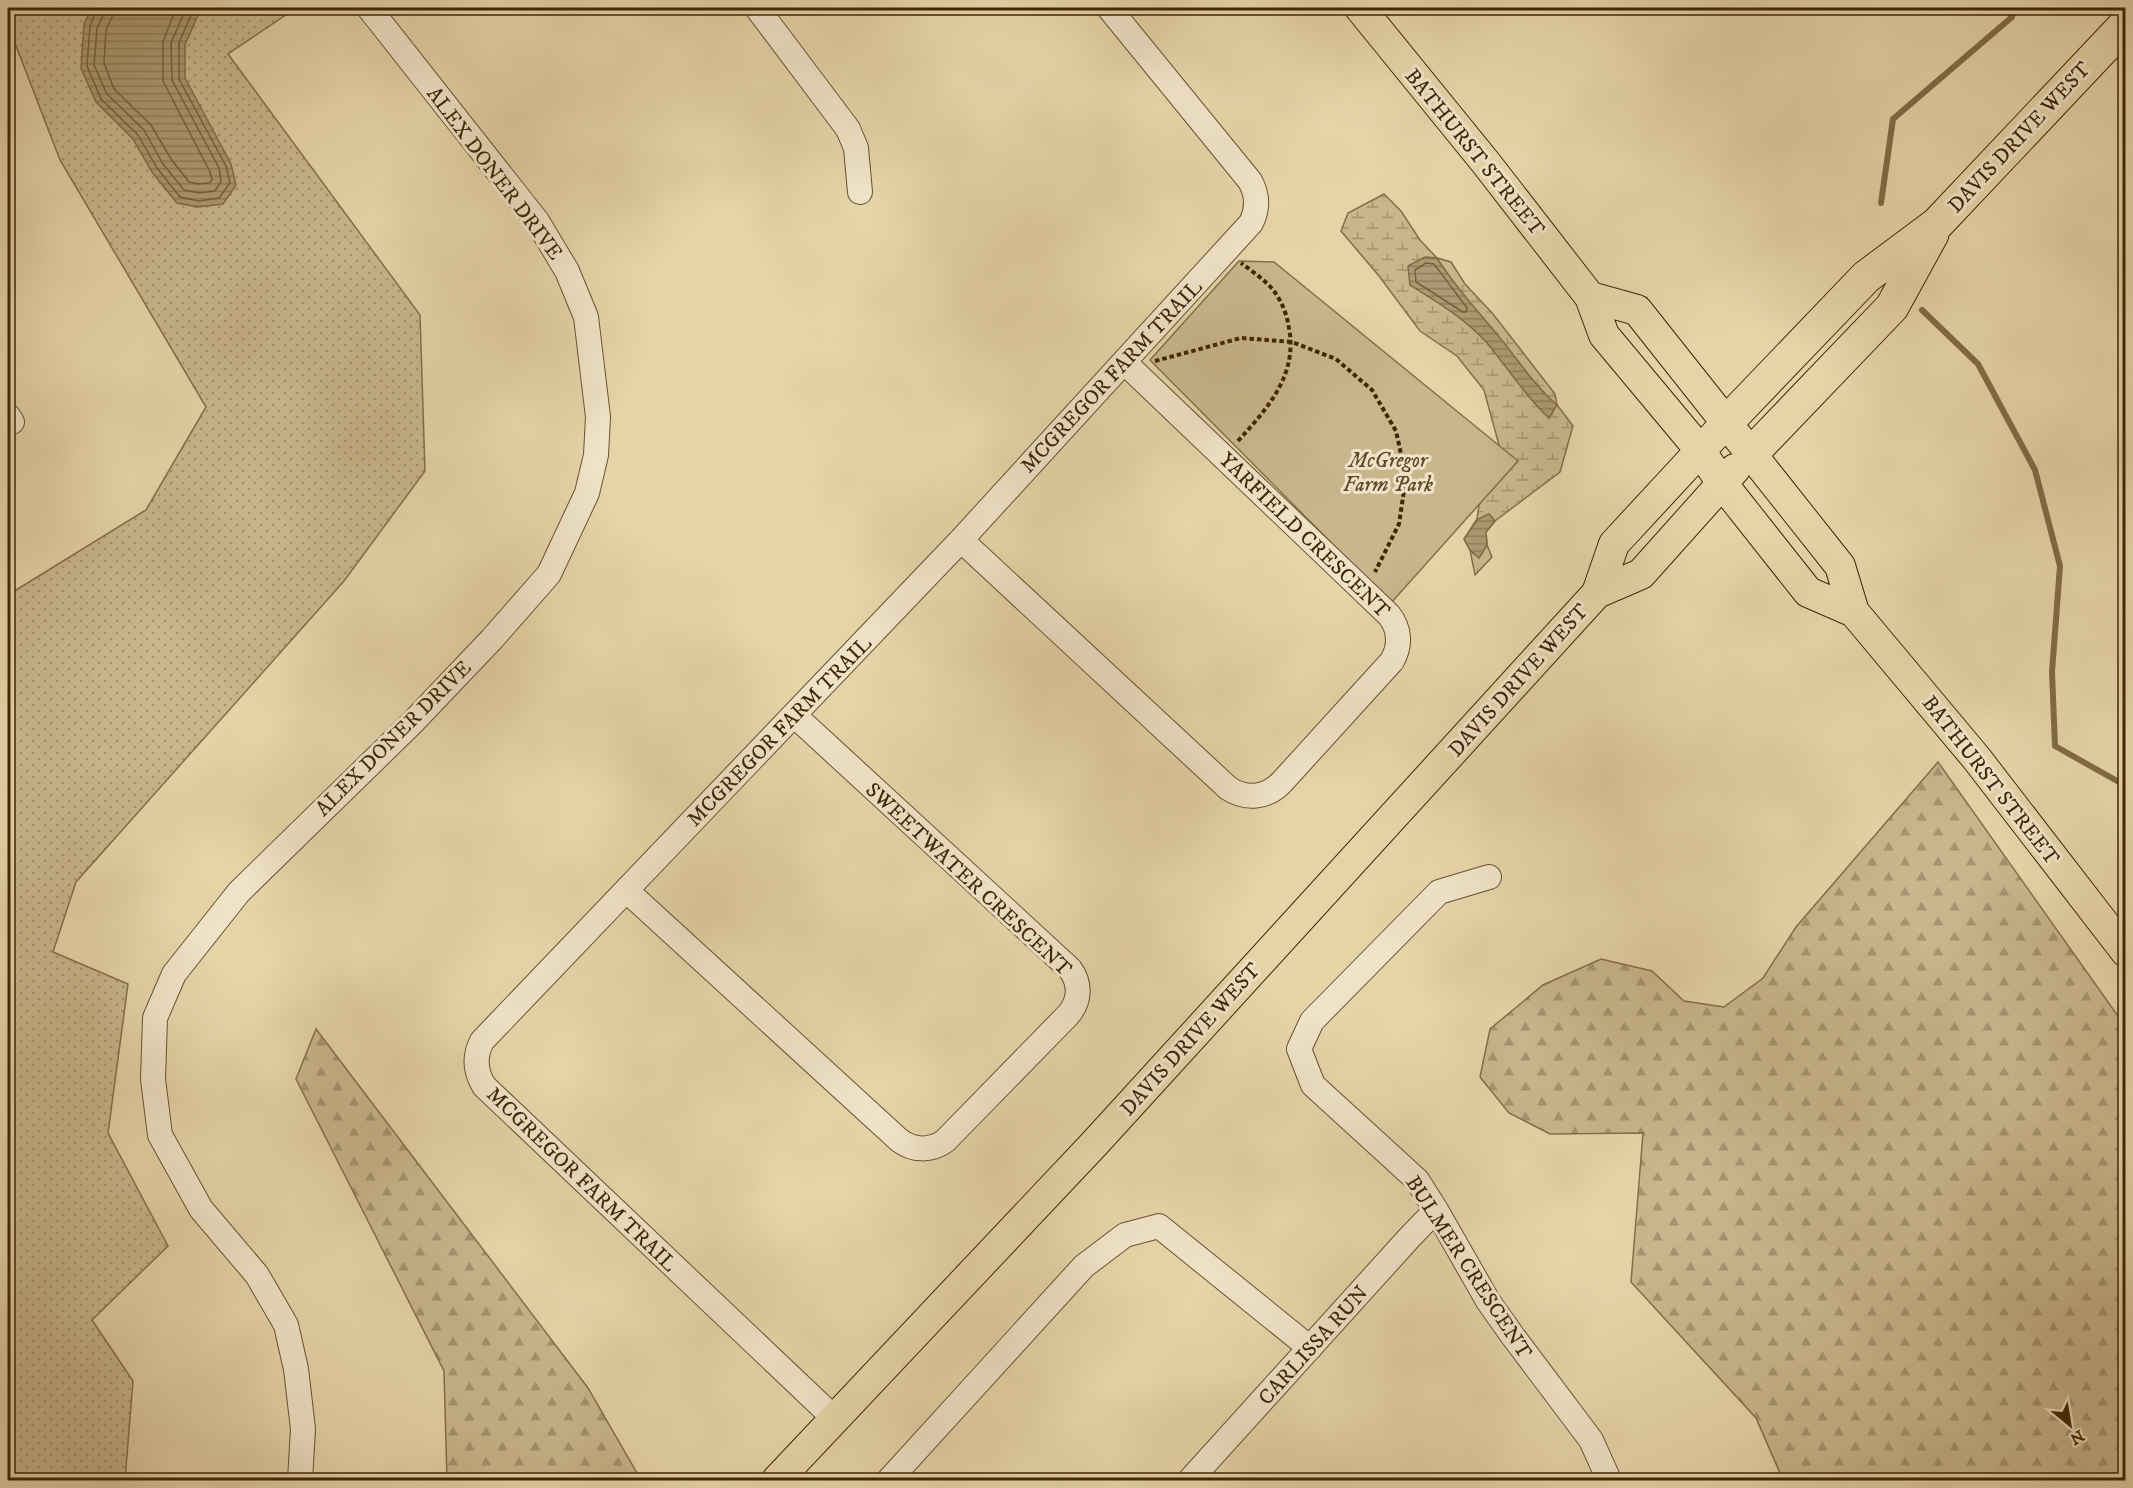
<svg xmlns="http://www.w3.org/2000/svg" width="2133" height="1488" font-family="'IM FELL DW Pica',serif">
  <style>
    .grass { fill: url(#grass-dots); stroke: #846e4a; stroke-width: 1.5 }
    .forest { fill: url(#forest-firs); stroke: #846e4a; stroke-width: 1.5 }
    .wetland { fill: url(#wetland-marsh); stroke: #846e4a; stroke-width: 1.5 }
    .green { fill: #c9b68d; stroke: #846e4a; stroke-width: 1.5 }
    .water { fill: url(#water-rules); stroke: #816b47; stroke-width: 1.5 }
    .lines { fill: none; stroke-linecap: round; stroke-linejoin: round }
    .shore { stroke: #76603c; stroke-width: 1.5 }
    .stream { stroke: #816b47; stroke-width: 6 }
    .minor-casing { stroke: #685230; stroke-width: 26 }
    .major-casing { stroke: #3e2607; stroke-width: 32 }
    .highway-casing { stroke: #3e2607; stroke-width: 35 }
    .path { stroke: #3e2607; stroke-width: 4; stroke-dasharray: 4.5 3; stroke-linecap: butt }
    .minor { stroke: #efe3c7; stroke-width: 24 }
    .major { stroke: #e6d4a9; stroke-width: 30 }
    .highway { stroke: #e6d4a9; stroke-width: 33 }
    .labels { text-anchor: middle; stroke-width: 6; stroke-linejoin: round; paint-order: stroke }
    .street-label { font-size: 21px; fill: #3e2607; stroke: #efe3c7 }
    .park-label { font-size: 21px; font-style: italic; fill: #614a28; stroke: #efe3c7 }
  </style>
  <defs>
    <pattern id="grass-dots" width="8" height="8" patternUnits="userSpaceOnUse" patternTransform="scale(1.5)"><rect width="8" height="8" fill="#c9b68d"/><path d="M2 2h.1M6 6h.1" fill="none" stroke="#a59471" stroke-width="1.8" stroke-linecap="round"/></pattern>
    <pattern id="forest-firs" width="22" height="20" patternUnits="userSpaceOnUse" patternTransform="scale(1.5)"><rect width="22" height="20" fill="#c9b68d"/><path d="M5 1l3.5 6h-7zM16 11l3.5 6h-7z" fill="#a59471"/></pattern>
    <pattern id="wetland-marsh" width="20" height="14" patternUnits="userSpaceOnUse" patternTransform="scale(1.5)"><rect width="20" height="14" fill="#c9b68d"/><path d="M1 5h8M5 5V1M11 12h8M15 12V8" fill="none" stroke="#a59471"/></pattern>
    <pattern id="water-rules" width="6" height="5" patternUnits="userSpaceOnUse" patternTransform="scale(1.5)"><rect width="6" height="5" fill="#ad9972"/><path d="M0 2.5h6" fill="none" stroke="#8e7d5c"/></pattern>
  </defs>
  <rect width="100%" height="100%" fill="#e6d4a9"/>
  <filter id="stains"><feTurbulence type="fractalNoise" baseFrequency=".00333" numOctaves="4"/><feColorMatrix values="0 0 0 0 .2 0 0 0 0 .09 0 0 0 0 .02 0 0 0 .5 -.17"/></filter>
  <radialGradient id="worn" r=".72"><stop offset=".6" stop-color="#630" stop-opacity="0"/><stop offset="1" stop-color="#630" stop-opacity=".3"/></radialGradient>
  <!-- grass -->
  <path class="grass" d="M8,8H296L228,54L420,315L425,471L344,581L76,882L53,952L128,984L108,1133L168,1246L92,1320L133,1381L125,1480H78L8,1472V595L146,510L206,407L60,160L8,25Z"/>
  <!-- forest -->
  <path class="forest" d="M1938,762L2125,1026V1480H1783L1756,1418L1631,1282L1643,1133L1550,1134L1509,1113L1480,1077L1490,1029L1543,985L1601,959L1652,971L1684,1001L1724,1007L1763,978L1796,927Z
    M316,1029L588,1388L641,1480H447L444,1371L296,1079Z"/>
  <!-- wetland -->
  <path class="wetland" d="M1384,194L1401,211L1420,240L1437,258L1451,262L1465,284L1493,314L1555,394L1557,405L1573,426L1560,472L1495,521L1486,532L1487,545L1492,557L1475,575L1470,550L1464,539L1477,519L1479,505L1505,467L1484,390L1457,356L1420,331L1379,276L1341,231L1348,213Z"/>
  <!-- green -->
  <path class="green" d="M1239,261L1274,262L1518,461L1391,603L1150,360Z"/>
  <!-- water -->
  <path class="water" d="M92,8H201L185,45V78L231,164L236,185L223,204L198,207L177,203L152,172L133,139L96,102L81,68L84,24Z
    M1425,257L1437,258C1455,287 1478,311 1500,338C1519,361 1535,386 1557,405L1549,418C1525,396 1508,368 1487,343C1466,319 1437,302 1410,285L1408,266Z
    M1489,514L1495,521L1486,532L1487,545L1479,558L1470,550L1464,539L1478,519Z"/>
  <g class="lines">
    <!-- shore -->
    <path class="shore" d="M97,8L90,26L87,66L101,99L138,135L157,168L180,197L199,201L219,198L230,183L226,166L179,79V43L194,8
      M104,8V14L97,28L94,65L107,94L144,130L163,164L184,190L199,193L215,191L221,181L219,168L172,80L171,43L186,8
      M114,8L112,17L106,30L104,63L114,89L151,125L171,159L189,182L199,184L209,183L212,180L210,172L163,81V42L176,8
      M1426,263L1434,264L1467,308L1466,312H1463L1416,282L1415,270Z"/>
    <!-- stream -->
    <path class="stream" d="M1881,203L1893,119L2012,17V8
      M1922,310L1978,364L2035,470L2060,566L2052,672L2055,746L2126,786"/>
    <!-- minor casing -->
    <g class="minor-casing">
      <path id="minor" d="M757,8L848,129L856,148L860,192
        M8,416L12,422
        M961,540L1228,788C1246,800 1266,798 1281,783L1392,661C1401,645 1400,629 1389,615L1124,362
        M1489,877L1439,892L1312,1021L1299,1049L1313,1085L1417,1180L1436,1210L1488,1301L1512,1335L1591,1440L1609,1480
        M627,891L899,1140C913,1151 931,1151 945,1141L1068,1015C1080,1001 1081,984 1070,969L794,715
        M835,1419L484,1086C475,1071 474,1056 482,1041L961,540L1251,223C1258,209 1258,195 1250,181L1109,8
        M300,1480L303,1429L296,1369L286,1325L257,1275L201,1209L160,1135L153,1079L155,1018L174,974L239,892L412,723L492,639L549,574L587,493L596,455L598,417L586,317L567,271L537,221L369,8
        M889,1480L1084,1266L1125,1235L1159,1226L1310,1348
        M1190,1480L1410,1237L1436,1210"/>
    </g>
    <!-- major casing -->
    <g class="major-casing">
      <path id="major" d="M1360,8L1486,163L1590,297L1604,335L1700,450L1721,482L1808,592L1854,612
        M1590,297L1637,310L1840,566L1854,612L1977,759L2126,952
        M1597,593L1641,574L1735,469
        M777,1480L1095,1143L1597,593L1614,544L1726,423"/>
    </g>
    <!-- highway casing -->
    <g class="highway-casing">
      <path id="highway" d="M1726,423L1866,277L1937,224L2126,24
        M1751,454L1892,307L1932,234"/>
    </g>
    <!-- path -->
    <path class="path" d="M1155,361L1241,338L1292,342L1336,359L1372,390L1396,431L1406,477L1399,524L1375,572
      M1238,441C1267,409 1298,375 1289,328C1287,315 1282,301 1273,290C1265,280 1252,271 1241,263"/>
    <!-- minor -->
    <use href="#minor" class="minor"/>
    <!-- major -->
    <use href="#major" class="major"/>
    <!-- highway -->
    <use href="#highway" class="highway"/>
  </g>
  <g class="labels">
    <!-- street labels -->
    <g class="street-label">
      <text transform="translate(2019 137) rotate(-47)" y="7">DAVIS DRIVE WEST</text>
      <text transform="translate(1475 152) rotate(51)" y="7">BATHURST STREET</text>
      <text transform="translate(495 173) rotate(53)" y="7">ALEX DONER DRIVE</text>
      <text transform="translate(1111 376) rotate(-47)" y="7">MCGREGOR FARM TRAIL</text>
      <text transform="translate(1305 535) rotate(44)" y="7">YARFIELD CRESCENT</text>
      <text transform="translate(1518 680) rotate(-48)" y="7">DAVIS DRIVE WEST</text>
      <text transform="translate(779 731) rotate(-46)" y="7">MCGREGOR FARM TRAIL</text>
      <text transform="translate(393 738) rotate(-45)" y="7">ALEX DONER DRIVE</text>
      <text transform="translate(1991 780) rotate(52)" y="7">BATHURST STREET</text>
      <text transform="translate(969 879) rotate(43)" y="7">SWEETWATER CRESCENT</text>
      <text transform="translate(1190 1039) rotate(-48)" y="7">DAVIS DRIVE WEST</text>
      <text transform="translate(582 1179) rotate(44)" y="7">MCGREGOR FARM TRAIL</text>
      <text transform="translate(1469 1267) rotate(57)" y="7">BULMER CRESCENT</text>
      <text transform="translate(1313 1345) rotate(-48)" y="7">CARLISSA RUN</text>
    </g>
    <!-- park labels -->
    <g class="park-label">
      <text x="1388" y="467">McGregor<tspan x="1388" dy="24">Farm Park</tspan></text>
    </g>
  </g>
  <!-- margin -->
  <rect width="2133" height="1488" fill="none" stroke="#e6d4a9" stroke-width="30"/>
  <rect x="9" y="9" width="2115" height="1470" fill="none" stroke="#3e2607" stroke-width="3"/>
  <rect x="15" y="15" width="2103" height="1458" fill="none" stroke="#3e2607" stroke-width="1.5"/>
  <!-- north arrow -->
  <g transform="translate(2070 1425) rotate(150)" stroke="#efe3c7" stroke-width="4.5" paint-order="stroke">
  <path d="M0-4.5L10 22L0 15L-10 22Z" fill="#3e2607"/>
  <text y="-9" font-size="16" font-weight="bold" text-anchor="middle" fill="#3e2607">N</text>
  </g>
  <rect width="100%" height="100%" filter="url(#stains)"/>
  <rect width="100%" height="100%" fill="url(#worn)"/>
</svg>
